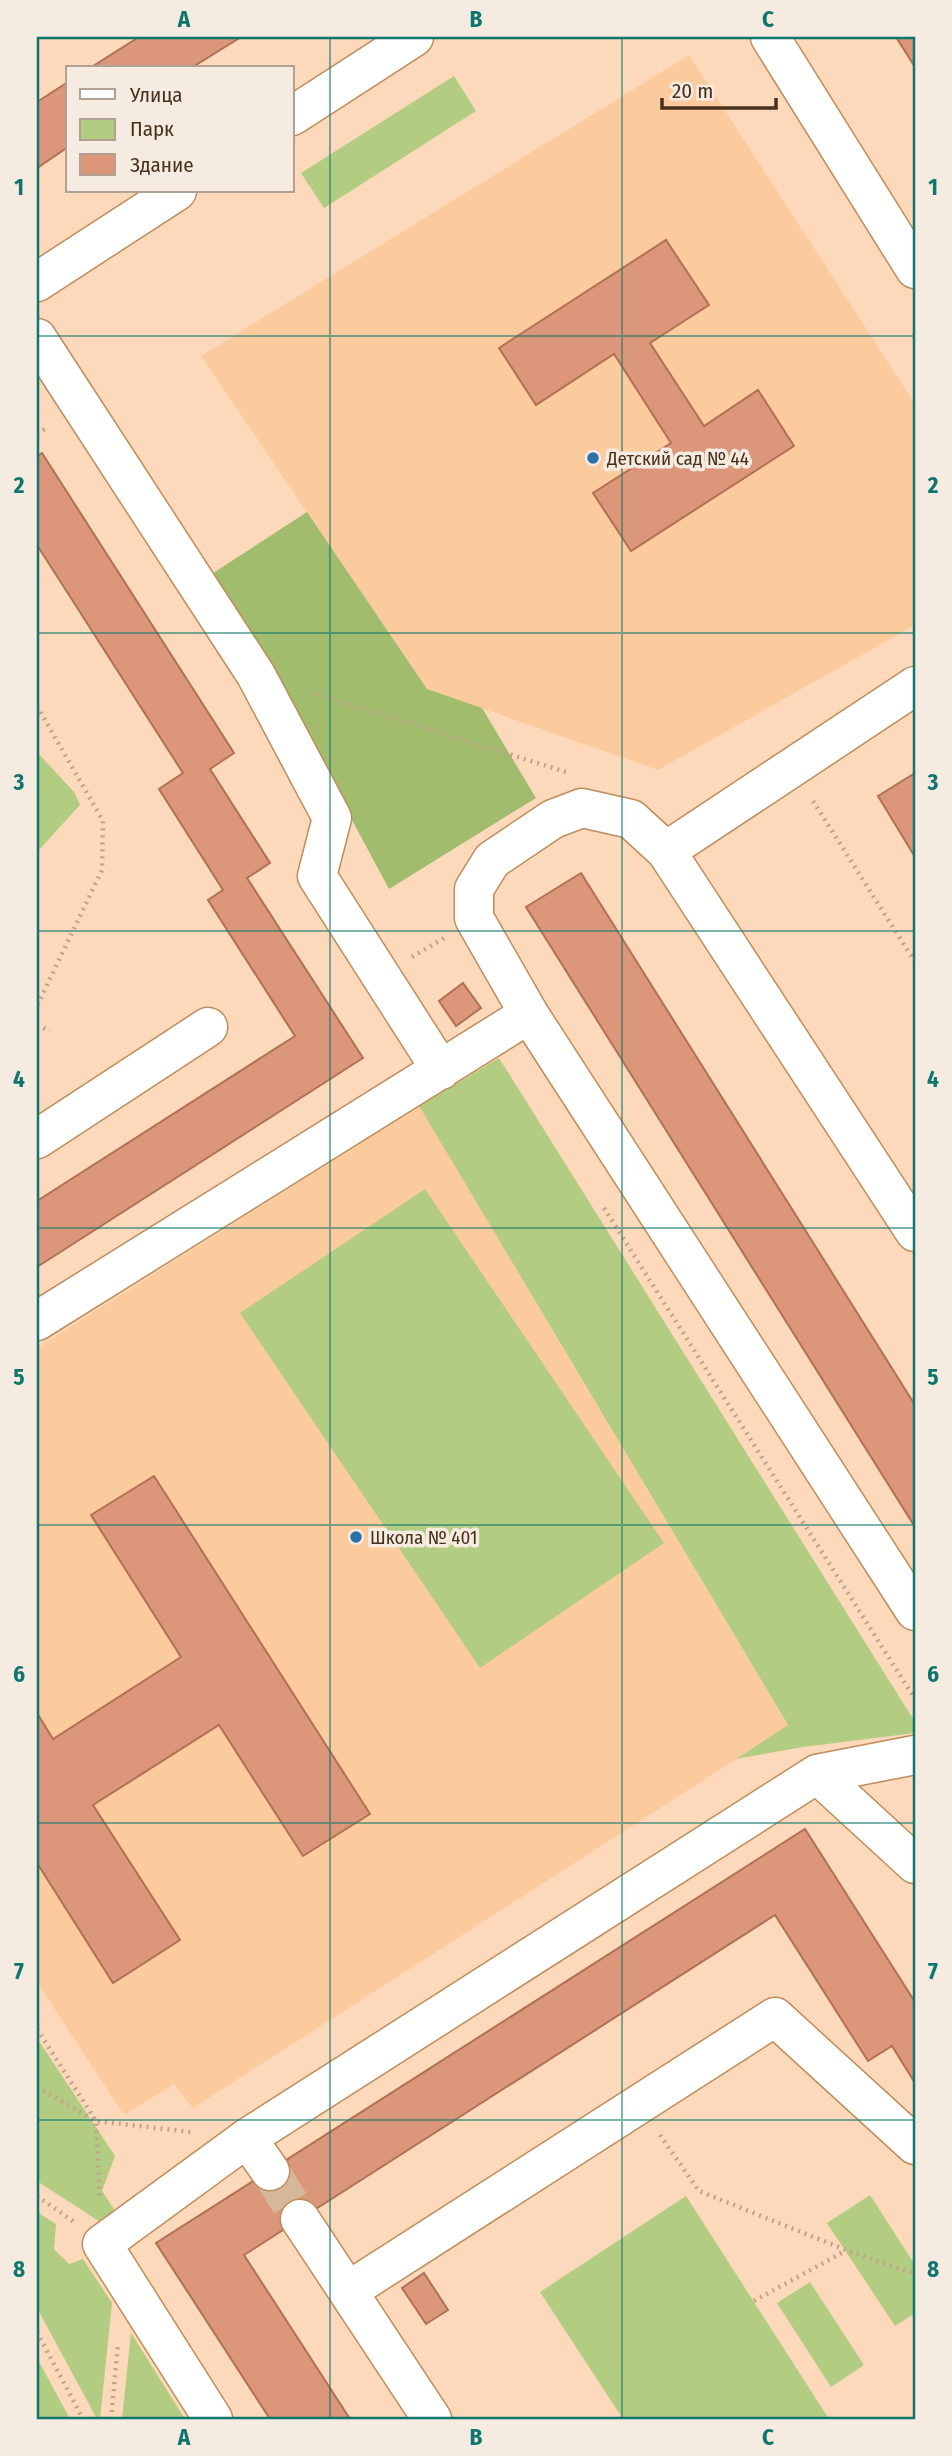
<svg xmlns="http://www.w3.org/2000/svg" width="952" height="2456" font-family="'Fira Sans Condensed',sans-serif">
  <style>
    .built { fill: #fccb9d }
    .green { fill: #b2cc81 }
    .forest { fill: #a1bc6d }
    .building { fill: #dc977a; stroke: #b17054; stroke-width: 2 }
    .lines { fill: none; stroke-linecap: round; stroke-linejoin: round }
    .minor-tunnel { stroke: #d7b79a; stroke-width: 38; stroke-dasharray: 38 19; stroke-linecap: butt }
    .minor-casing { stroke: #c08c59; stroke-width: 41 }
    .path { stroke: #c1a387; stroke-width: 4.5; stroke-dasharray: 2 5; stroke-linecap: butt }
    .minor { stroke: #fff; stroke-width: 38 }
    .grid { fill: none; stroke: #0f766e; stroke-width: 2; stroke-opacity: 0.55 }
    .poi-dot { fill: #2b72a6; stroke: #f6ebe1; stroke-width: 2.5 }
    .labels { text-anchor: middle; stroke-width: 7; stroke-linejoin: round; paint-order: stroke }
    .poi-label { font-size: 19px; fill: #47311c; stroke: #f6ebe1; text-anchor: start }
    .neatline { fill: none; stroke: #0f766e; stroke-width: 2.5 }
    .grid-label { font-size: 23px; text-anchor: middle; font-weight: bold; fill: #0f766e }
  </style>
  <rect width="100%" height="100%" fill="#fbd9ba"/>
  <!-- built -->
  <path class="built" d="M689,55L915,404V625L658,770L427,689L201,356Z
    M419,1106L788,1726L193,2108L174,2084L124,2115L37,1982V1348Z"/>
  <!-- green -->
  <path class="green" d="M454,76L476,111L324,208L301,173Z
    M37,752L74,792L80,805L37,852Z
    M499,1058L915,1722V1733L803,1747L736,1759L788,1725L419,1106Z
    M425,1189L664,1543L480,1668L240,1313Z
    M37,2038L115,2156L102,2191L119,2217L108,2227L37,2181Z
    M870,2195L915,2265V2313L895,2326L827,2223Z
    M686,2196L829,2419H623L540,2292Z
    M37,2212L56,2224L54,2249L69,2264L83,2259L112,2303L100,2419H97L37,2308Z
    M810,2282L864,2365L831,2387L777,2303Z
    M131,2333L185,2419H122Z
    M37,2358L70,2419H37Z"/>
  <!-- forest -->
  <path class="forest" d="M307,512L427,689L482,708L536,798L389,889L352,820L327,765L207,577Z"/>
  <!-- building -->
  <path class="building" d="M139,37H241L191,68H90Z
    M896,37H915V67Z
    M68,82V147L37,168V102Z
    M666,240L709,305L650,343L704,426L758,390L794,446L631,551L593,493L671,443L614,354L536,405L499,348Z
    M42,453L234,753L210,769L270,863L247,878L363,1058L37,1267V1201L295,1036L208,900L223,890L159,789L183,773L37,545V457Z
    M915,773V857L878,796Z
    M581,873L915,1405V1527L526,907Z
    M463,983L481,1008L456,1026L439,1001Z
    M154,1476L370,1814L303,1856L219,1725L93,1805L180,1940L113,1983L37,1863V1713L53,1739L181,1657L91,1515Z
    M805,1829L915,2002V2083L892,2046L868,2061L775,1915L244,2255L350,2419H270L156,2243Z
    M424,2273L448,2310L426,2324L402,2288Z"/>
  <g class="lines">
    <!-- minor-tunnel -->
    <path class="minor-tunnel" d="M270,2171L300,2219"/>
    <!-- minor casing -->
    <g class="minor-casing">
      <path id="minor" d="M770,37L915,269
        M292,116L414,37
        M37,282L177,191
        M37,338L256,675L332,818L317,876L441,1070
        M666,851L915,686
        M529,1014L474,918V889L492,860L553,819L582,808L631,819L666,851L915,1232
        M37,1139L208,1027
        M37,1321L529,1014L915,1611
        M817,1774L915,1864
        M247,2138L270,2171
        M300,2219L432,2419
        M348,2291L775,2017L915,2145
        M213,2419L102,2244L247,2138L817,1774L915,1755"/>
    </g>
    <!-- path -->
    <path class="path" d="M37,434L48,427
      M310,692L566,772
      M37,706L103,821L102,870L37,1006
      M813,801L915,962
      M412,957L444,938
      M37,1025L50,1031
      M604,1208L915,1699
      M37,2029L96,2121L100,2198
      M37,2087L96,2121L191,2132
      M660,2135L699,2191L846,2250L915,2274
      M37,2196L74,2222
      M754,2301L845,2251
      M37,2332L83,2419
      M111,2419L118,2344"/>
    <!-- minor -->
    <use href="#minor" class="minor"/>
  </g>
  <!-- grid -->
  <path class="grid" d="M330,37V2419M622,37V2419M37,336H915M37,633H915M37,931H915M37,1228H915M37,1525H915M37,1823H915M37,2120H915"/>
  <!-- markers -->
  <g class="poi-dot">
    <circle cx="593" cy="458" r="7"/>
    <circle cx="356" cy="1537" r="7"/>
  </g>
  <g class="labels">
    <!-- poi labels -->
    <g class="poi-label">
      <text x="607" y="465">Детский сад № 44</text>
      <text x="370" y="1544">Школа № 401</text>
    </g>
  </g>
  <!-- border -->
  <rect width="952" height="2456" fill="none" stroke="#f6ebe1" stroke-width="77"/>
  <!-- legend -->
  <rect x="66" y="66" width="228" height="126" fill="#f6ebe1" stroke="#b0a192" stroke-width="2"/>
  <rect x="80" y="89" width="35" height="10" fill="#ffffff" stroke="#b0a192" stroke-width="2"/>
  <text x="130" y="102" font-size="21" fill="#47311c">Улица</text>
  <rect x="80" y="119" width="35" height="21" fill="#b2cc81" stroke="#b0a192" stroke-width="2"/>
  <text x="130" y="136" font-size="21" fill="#47311c">Парк</text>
  <rect x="80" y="154" width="35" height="21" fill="#dc977a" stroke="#b0a192" stroke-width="2"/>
  <text x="130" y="172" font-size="21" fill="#47311c">Здание</text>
  <!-- scale -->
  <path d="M662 98v10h114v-10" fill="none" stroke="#47311c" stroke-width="3.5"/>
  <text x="672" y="98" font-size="21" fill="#47311c" stroke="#f6ebe1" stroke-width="5" paint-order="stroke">20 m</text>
  <rect x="38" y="38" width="876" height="2380" class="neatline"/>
  <g class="grid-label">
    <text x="184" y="27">A</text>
    <text x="476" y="27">B</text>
    <text x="768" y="27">C</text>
    <text x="19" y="195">1</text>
    <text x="933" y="195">1</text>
    <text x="19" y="493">2</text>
    <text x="933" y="493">2</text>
    <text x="19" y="790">3</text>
    <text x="933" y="790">3</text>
    <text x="19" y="1087">4</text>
    <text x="933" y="1087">4</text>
    <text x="19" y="1385">5</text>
    <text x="933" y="1385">5</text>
    <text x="19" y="1682">6</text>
    <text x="933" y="1682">6</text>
    <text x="19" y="1979">7</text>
    <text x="933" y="1979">7</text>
    <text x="19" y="2277">8</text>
    <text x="933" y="2277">8</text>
    <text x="184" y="2445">A</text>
    <text x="476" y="2445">B</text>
    <text x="768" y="2445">C</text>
  </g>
</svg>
